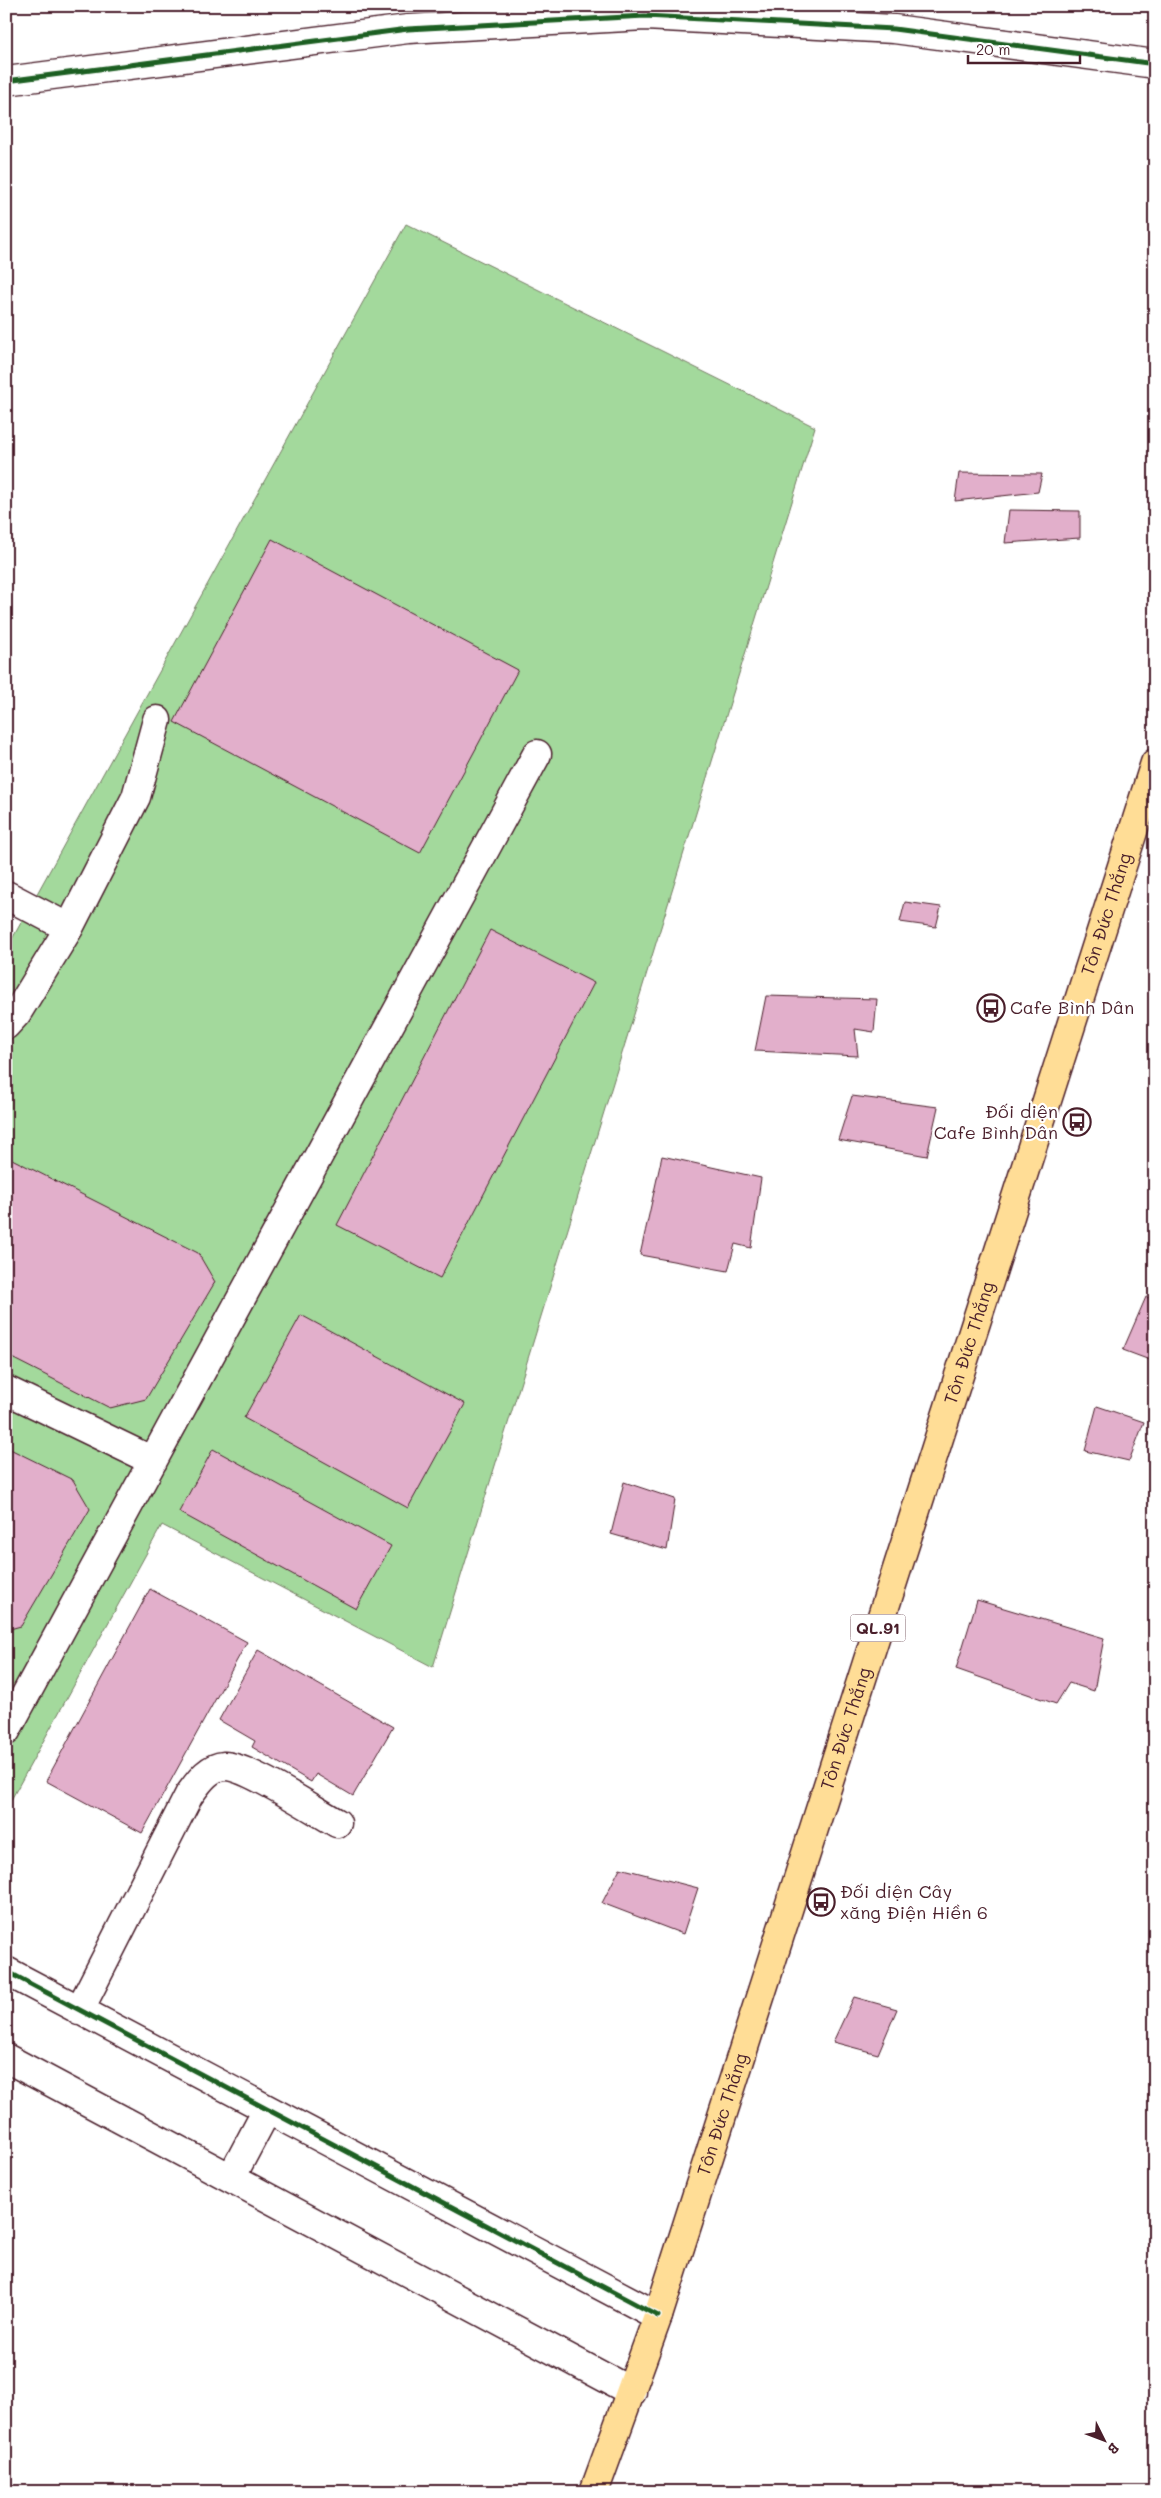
<svg xmlns="http://www.w3.org/2000/svg" width="1161" height="2498" font-family="Mali,sans-serif">
  <style>
    .green { fill: #a3d99c; stroke: #767c64 }
    .building { fill: #e2afcb; stroke: #4a1f2b }
    .lines { fill: none; stroke-linecap: round; stroke-linejoin: round }
    .minor-casing { stroke: #4a1f2b; stroke-width: 31 }
    .highway-casing { stroke: #4a1f2b; stroke-width: 31 }
    .minor { stroke: #fff; stroke-width: 28 }
    .highway { stroke: #ffdd96; stroke-width: 28 }
    .cycleway-casing { stroke: #fff; stroke-width: 8 }
    .cycleway { stroke: #1b5e20; stroke-width: 5 }
    .labels { text-anchor: middle; stroke-width: 4.5; stroke-linejoin: round; paint-order: stroke }
    .shield { fill: #fff; stroke: #80626b; stroke-width: 1 }
    .shield-label { font-size: 16px; font-weight: bold; fill: #4a1f2b }
    .street-label { font-size: 18px; fill: #4a1f2b; stroke: #fff }
    .poi-label { font-size: 18px; fill: #4a1f2b; stroke: #fff; text-anchor: start }
  </style>
  <rect width="100%" height="100%" fill="#fff"/>
  <filter id="ink" filterUnits="userSpaceOnUse"><feTurbulence type="fractalNoise" baseFrequency=".02" numOctaves="2"/><feDisplacementMap in="SourceGraphic" scale="10" xChannelSelector="R" yChannelSelector="G"/><feConvolveMatrix kernelMatrix="1 2 1 2 8 2 1 2 1" color-interpolation-filters="sRGB"/></filter>
  <g filter="url(#ink)">
    <!-- green -->
    <path class="green" d="M406,224L815,427L433,1667L162,1525L6,1809V950Z"/>
    <!-- building -->
    <path class="building" d="M959,473L1042,474L1038,492L955,501Z
      M1009,510L1080,511V538L1005,543Z
      M272,539L518,670L420,853L174,722Z
      M905,902L941,907L936,927L900,922Z
      M490,930L594,983L440,1278L337,1225Z
      M766,996L877,999L874,1032L855,1029L858,1056L755,1051Z
      M852,1096L938,1107L927,1156L838,1140Z
      M6,1156L198,1253L215,1282L146,1399L110,1408L6,1355Z
      M662,1156L761,1178L751,1248L735,1244L728,1271L640,1255Z
      M1146,1297L1155,1299V1362L1123,1350Z
      M301,1315L465,1404L408,1508L244,1418Z
      M1097,1406L1144,1422L1129,1461L1085,1451Z
      M6,1447L73,1480L90,1509L21,1626L6,1630Z
      M213,1449L391,1546L356,1609L179,1512Z
      M624,1482L675,1499L667,1550L611,1534Z
      M150,1589L247,1642L142,1833L46,1781Z
      M977,1600L1104,1638L1094,1691L1069,1683L1056,1704L956,1669Z
      M258,1650L393,1727L353,1796L316,1774L311,1782L252,1747L255,1741L219,1720Z
      M620,1868L698,1888L683,1934L602,1903Z
      M854,1997L897,2009L878,2054L833,2042Z"/>
    <g class="lines">
      <!-- minor casing -->
      <g class="minor-casing">
        <path id="minor" d="M6,81L408,29L645,16L894,29L1155,64
          M6,895L69,928
          M6,1025L17,1013L69,928L136,797L157,720
          M6,1390L153,1461
          M6,1731L537,754
          M6,1971L658,2316
          M79,2011L189,1795C198,1783 208,1767 224,1766C246,1765 314,1810 337,1823
          M6,2058L632,2392
          M231,2178L267,2110"/>
      </g>
      <!-- highway casing -->
      <g class="highway-casing">
        <g id="highway">
          <path id="s1" d="M594,2492L658,2316L1155,763"/>
        </g>
      </g>
      <!-- minor -->
      <use href="#minor" class="minor"/>
      <!-- highway -->
      <use href="#highway" class="highway"/>
      <!-- cycleway casing -->
      <g class="cycleway-casing">
        <path id="cycleway" d="M6,81L408,29L645,16L894,29L1155,64
          M6,1971L658,2316"/>
      </g>
      <!-- cycleway -->
      <use href="#cycleway" class="cycleway"/>
    </g>
  </g>
  <!-- icons -->
  <defs>
    <g id="bus-ring" transform="scale(1.4375)"><circle r="9.5" fill="#fff" stroke="#4a1f2b" stroke-width="1.5"/><path d="M-5-6H5V4H4V6H2V4H-2V6H-4V4H-5ZM-3.5-4V0h7V-4ZM-3.5 1.2v1.5H-2V1.2ZM2 1.2v1.5H3.5V1.2Z" fill="#4a1f2b"/></g>
  </defs>
  <g fill-rule="evenodd">
    <use href="#bus-ring" x="991" y="1008"/>
    <use href="#bus-ring" x="1077" y="1122"/>
    <use href="#bus-ring" x="821" y="1902"/>
  </g>
  <g class="labels">
    <!-- shield labels -->
    <rect class="shield" x="850.5" y="1614.5" width="55" height="27" rx="4"/>
    <g class="shield-label">
      <text x="878" y="1634">QL.91</text>
    </g>
    <!-- street labels -->
    <g class="street-label">
      <text dy="6" stroke="none"><textPath href="#s1" startOffset="1659">Tôn Đức Thắng</textPath></text>
      <text dy="6" stroke="none"><textPath href="#s1" startOffset="1209">Tôn Đức Thắng</textPath></text>
      <text dy="6" stroke="none"><textPath href="#s1" startOffset="804">Tôn Đức Thắng</textPath></text>
      <text dy="6" stroke="none"><textPath href="#s1" startOffset="399">Tôn Đức Thắng</textPath></text>
    </g>
    <!-- poi labels -->
    <g class="poi-label">
      <text x="1010" y="1014">Cafe Bình Dân</text>
      <text x="1058" y="1118" text-anchor="end">Đối diện<tspan x="1058" dy="21">Cafe Bình Dân</tspan></text>
      <text x="840" y="1898">Đối diện Cây<tspan x="840" dy="21">xăng Điện Hiền 6</tspan></text>
    </g>
  </g>
  <!-- margin -->
  <rect width="1161" height="2498" fill="none" stroke="#fff" stroke-width="25"/>
  <rect x="12" y="12" width="1136" height="2473" fill="none" stroke="#4a1f2b" stroke-width="2" filter="url(#ink)"/>
  <!-- north arrow -->
  <g transform="translate(1104 2440) rotate(132)" stroke="#ffffff" stroke-width="4" paint-order="stroke">
  <path d="M0-4L9 19L0 12L-9 19Z" fill="#4a1f2b"/>
  <text y="-8" font-size="14" font-weight="bold" text-anchor="middle" fill="#4a1f2b">B</text>
  </g>
  <!-- scale -->
  <path d="M968 55v8h112v-8" fill="none" stroke="#4a1f2b" stroke-width="2.5"/>
  <text x="976" y="55" font-size="15" fill="#4a1f2b" stroke="#ffffff" stroke-width="4" paint-order="stroke">20 m</text>
</svg>
